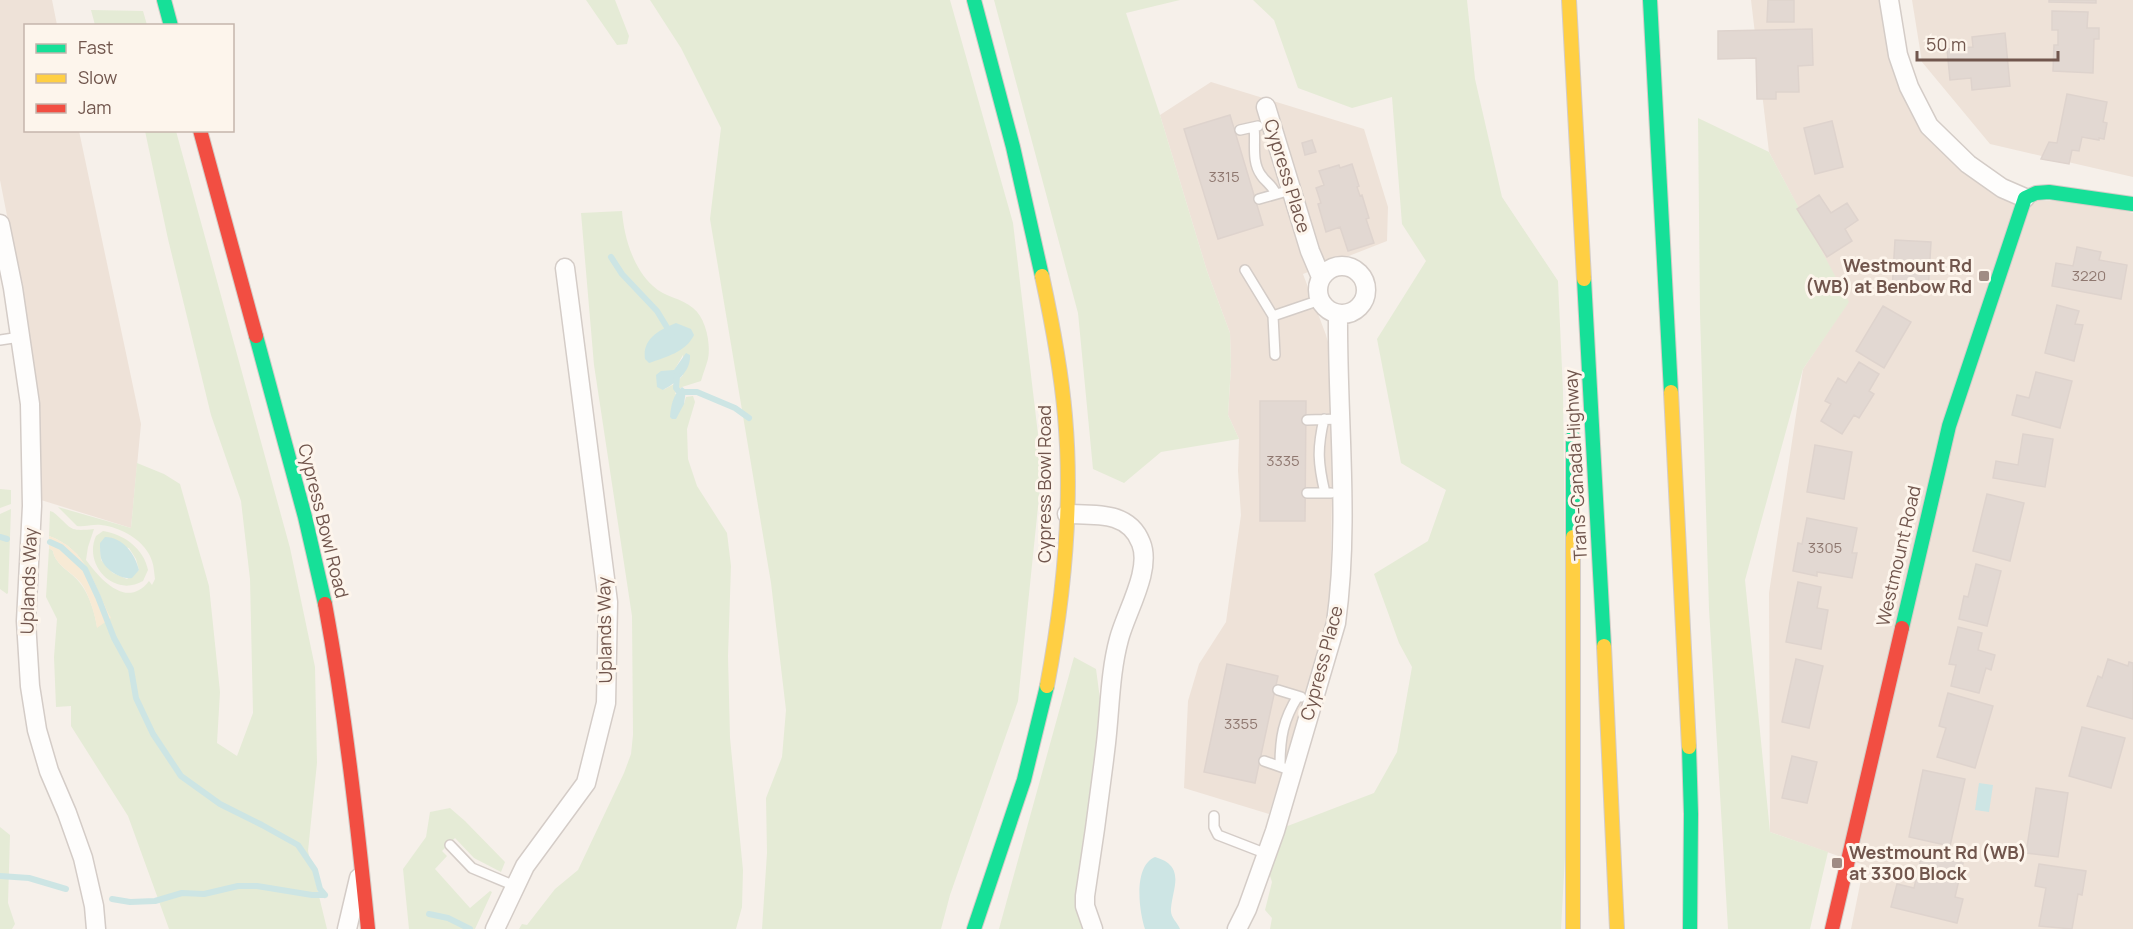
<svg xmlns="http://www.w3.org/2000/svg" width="2133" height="929" font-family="Manrope,sans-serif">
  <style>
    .residential { fill: #eee2d8 }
    .green { fill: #e5ebd6; fill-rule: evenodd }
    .sand { fill: #f7ead5 }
    .water { fill: #cde5e4 }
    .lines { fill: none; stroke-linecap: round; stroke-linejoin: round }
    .stream { stroke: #cde5e4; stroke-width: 6 }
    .building { fill: #e2d8d2; stroke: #ded3cd; stroke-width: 1.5 }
    .lane-casing { stroke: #d4ccc7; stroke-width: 12 }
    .street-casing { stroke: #d4ccc7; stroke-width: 21 }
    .fast-casing { stroke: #d4ccc7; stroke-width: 16 }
    .slow-casing { stroke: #d4ccc7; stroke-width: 16 }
    .jam-casing { stroke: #d4ccc7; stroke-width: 16 }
    .lane { stroke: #fefdfc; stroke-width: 9 }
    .street { stroke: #fefdfc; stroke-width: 18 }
    .fast { stroke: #16e098; stroke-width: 14 }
    .slow { stroke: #ffcf43; stroke-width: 14 }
    .jam { stroke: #f24e42; stroke-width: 14 }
    .poi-dot { fill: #a08c84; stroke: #fdf5ec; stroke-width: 2 }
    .labels { text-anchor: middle; stroke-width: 6; stroke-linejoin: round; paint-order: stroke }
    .number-label { font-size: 15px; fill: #8f7870 }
    .street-label { font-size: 18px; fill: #71564d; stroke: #fdf5ec }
    .poi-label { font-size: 18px; font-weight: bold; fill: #71564d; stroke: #fdf5ec; text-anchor: end }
  </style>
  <rect width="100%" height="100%" fill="#f6f0ea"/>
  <!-- residential -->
  <path class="residential" d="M0,0H52L57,25L26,26V130L79,131L141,424L131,528L41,500V431L36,388L20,282L0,180Z
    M1751,0H1883L1894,68L1964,167L2010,201H2086L2133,213V929H1851L1864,865L1770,832L1769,593L1803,369L1848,302L1769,152Z
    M1912,0H2133V177L1990,144L1922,62Z
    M1211,82L1364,129L1388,207L1387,241L1303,274L1326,335L1331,353L1332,498L1330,606L1319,653L1269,814L1184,788L1188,701L1199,664L1226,622L1241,515L1238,471L1239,439L1228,415L1231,366L1230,333L1207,271L1160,115Z"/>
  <!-- green -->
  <path class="green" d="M586,0H615L629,36L627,44L617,45Z
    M650,0H950L1013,223L1042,468L1018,701L950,895L941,929H762L767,853L766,798L782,757L786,710L771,583L710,219L721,128L681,48Z
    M994,0H1180L1126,13L1160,115L1207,271L1230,333L1231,366L1228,415L1239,439L1161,452L1124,483L1093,469L1078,313Z
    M1253,0H1467L1475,79L1502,197L1558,281L1563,391L1568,803L1561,929H1270L1272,918L1265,910L1272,882L1268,870L1285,827L1374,793L1397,752L1412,667L1399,643L1374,574L1428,541L1446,490L1401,463L1377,339L1426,261L1402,224L1392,97L1352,108L1298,88L1274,20Z
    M91,10L143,11L147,25H95Z
    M1698,118L1769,152L1849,302L1803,369L1745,580L1770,832L1828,852L1810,929H1728L1709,609L1700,314Z
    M145,131H176L290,548L315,667L317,763L308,851L327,929H169L128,816L71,726V706L56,707L54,657L57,619L46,597L49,548L53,551C55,565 72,572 80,583C89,594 95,613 97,627L110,618C93,584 88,550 49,536L50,511L53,512C73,528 66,532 94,529L88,547L86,560C100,579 127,610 149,581L152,585L155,579C154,573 154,566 152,561C146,541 121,527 101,525C93,524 85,527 77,526L58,507L131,528L137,463L164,474L180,484L209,586L220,692L217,743L237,756L253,713L250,579L241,501L211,415L168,239Z
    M622,211C624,237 633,268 653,286C664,297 682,298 693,308C706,318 711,344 708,359C706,366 703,374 701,381L682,387L675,393L684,404L686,397L693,396L695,402L687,429L688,459L697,486L727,533L731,566L728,656L730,738L743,870L742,907L736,929H519L522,924L527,925L555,889L578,870L624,773L631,754L633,735L632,616L594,365L581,213ZM683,355V375L676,383L663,390Z
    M0,489L11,490V504L0,508Z
    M11,509L8,593L7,594L0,589V514Z
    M103,531C124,534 144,549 148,570L143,581C114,598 83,565 96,536ZM100,544L129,548L136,559L139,570L127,579L113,573L101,560Z
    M1074,657L1096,669L1100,699L1091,794L1087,929H999Z
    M450,808L465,821L505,862L501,872L474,858L455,838L442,851L447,856L435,869L470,908L490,891L492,892L475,929H409L403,869L426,837L430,812Z
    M0,827L10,835L8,903L15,924L12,929H0Z"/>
  <!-- sand -->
  <path class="sand" d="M49,536C88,550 93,584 111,618L97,628C95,614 89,594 81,583C72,572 55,565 53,551L49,548Z"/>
  <!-- water -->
  <path class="water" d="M676,323L691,329L694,335C686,352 666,357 649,363L645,359C642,339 659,330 676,323Z
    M686,353L690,355C691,372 676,383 663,390L657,387L656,375L661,371L674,370Z
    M682,387L686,390L684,404L676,419H672L670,417C671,405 673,395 682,387Z
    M105,537C123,537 135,554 139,570L132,578C121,580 104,569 101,558C100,554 100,548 100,543Z
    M1979,783L1993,785L1989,812L1975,810Z
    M1155,857C1186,866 1173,887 1171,908C1170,918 1177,921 1180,929H1145C1139,911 1133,866 1155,857Z"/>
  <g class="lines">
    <!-- stream -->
    <path class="stream" d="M611,257L622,274L657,311L671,334
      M677,376L676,388L679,392H697L735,408L749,418
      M0,537L7,539
      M50,542L61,547L85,569L98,597L114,638L131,669L136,698L153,734L181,776L220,804L262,825L298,845L315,870L320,889L325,895
      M0,876L29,878L66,889
      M112,899L130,902L155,901L182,893L204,894L238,886H257L312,895H325
      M429,914L448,918L470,929"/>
  </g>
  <!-- building -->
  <path class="building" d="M1768,0H1794V22H1767Z
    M2049,0H2096V3L2049,2Z
    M2052,11L2088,12L2087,28H2099V39H2094L2093,73L2053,71L2054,45H2058V30H2052Z
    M1812,29L1813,65L1798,66L1799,92H1776V99H1757L1756,58L1718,59V31Z
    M2005,33L2010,86L1972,90L1971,78L1950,80L1947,49L1973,47L1972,37Z
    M2067,94L2107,102L2103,122L2107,123L2104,139L2099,138V140L2082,137L2079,151L2072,150L2069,164L2041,159L2049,142L2057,143Z
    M1230,115L1263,225L1218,239L1184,129Z
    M1832,121L1843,167L1815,174L1804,128Z
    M1312,140L1316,152L1305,155L1302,143Z
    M1352,164L1359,186L1357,187L1360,196L1362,195L1369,218L1366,219L1374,243L1348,251L1340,227L1326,232L1318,204L1321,203L1316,188L1324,185L1319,171L1339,165L1340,168Z
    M1819,195L1831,213L1847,203L1858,220L1845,229L1852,241L1827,257L1797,209Z
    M1895,240L1931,242L1928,293L1892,291Z
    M2077,247L2101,252L2099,260L2127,265L2121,299L2052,286L2056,263L2073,266Z
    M2057,305L2079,311L2075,324L2083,325L2074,361L2045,353Z
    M1883,306L1911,322L1884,368L1856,351Z
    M1859,362L1879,374L1869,391L1874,394L1859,418L1854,415L1842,434L1821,421L1831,404L1825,401L1838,378L1846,383Z
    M2036,372L2072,381L2060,428L2012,415L2017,395L2029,398Z
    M1260,401H1306L1305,521H1260Z
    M2023,434L2053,439L2045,487L1993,478L1996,461L2018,465Z
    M1815,445L1852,452L1844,499L1807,492Z
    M1987,494L2024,503L2010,561L1973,551Z
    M1807,518L1857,528L1852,553H1857L1852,578L1817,572V576L1793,571L1798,543L1802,544Z
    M1976,564L2001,571L1987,626L1959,619L1964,596L1968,597Z
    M1798,582L1821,587L1817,608L1828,610L1821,649L1786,642Z
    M1958,627L1982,633L1978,650L1995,655L1991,670L1986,668L1979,693L1951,686L1956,665L1949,664Z
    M1796,659L1823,666L1809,728L1782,722Z
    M2108,659L2128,666L2129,662L2133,663V719L2087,706L2098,676L2102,678Z
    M1227,664L1278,676L1255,783L1204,772Z
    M1948,693L1993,706L1975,768L1937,757L1946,728L1939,726Z
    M2082,727L2125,738L2111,788L2069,776Z
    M1792,756L1817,762L1807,803L1782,798Z
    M1923,770L1965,779L1950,846L1909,837Z
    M2036,788L2068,793L2058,857L2026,853Z
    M1922,854L1963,863L1955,897L1963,899L1957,923L1891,907L1897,884L1914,888Z
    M2039,864L2086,871L2082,895L2078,894L2072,929L2039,926L2046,888L2035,886Z"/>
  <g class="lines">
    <!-- lane casing -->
    <g class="lane-casing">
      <path id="lane" d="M1254,127C1256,142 1251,161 1261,175C1266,183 1271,183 1276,194
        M1240,130L1258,126
        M1259,199L1291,190
        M1245,270L1273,316L1275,355
        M1273,316L1320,300
        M0,340L20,337
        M1324,419C1317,449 1318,463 1325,493
        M1307,420L1341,419
        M1307,493H1331
        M1278,690L1301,697
        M1264,761L1284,768
        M1280,766C1280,738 1283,720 1298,696
        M1214,816V827L1218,835L1267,854
        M450,845L472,868L515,886"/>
    </g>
    <!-- street casing -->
    <g class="street-casing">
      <path id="street" d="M1889,0L1898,55L1909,87L1929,126L1968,164L2002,188L2025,198
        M1266,107L1310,251L1321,277
        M0,224L13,288L30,404L32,506L26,621L30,686L37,730L49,771L67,813L83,858L94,906L96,929
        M1318 290a24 24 0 1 1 48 0a24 24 0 1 1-48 0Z
        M1067,514C1096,515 1129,511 1141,543C1152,570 1126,612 1119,639C1110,672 1110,708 1106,743C1100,794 1093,845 1085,896V906L1093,929
        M347,929L359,878
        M495,929L525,866L586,783L606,703L608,602L565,268
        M1237,929L1247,909L1275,831L1336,623C1350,521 1337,417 1338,314"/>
    </g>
    <!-- fast casing -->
    <g class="fast-casing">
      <path id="fast" d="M164,0L171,26
        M974,0L1013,147L1042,276
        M1650,0L1671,392
        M1584,279L1604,646
        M256,336L305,517L325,604
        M1573,437V537
        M1902,628L1949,426L2025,198L2036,193L2049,192L2133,204
        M1689,747L1691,814L1690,929
        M974,929L1024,780L1047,686"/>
    </g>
    <!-- slow casing -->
    <g class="slow-casing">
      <path id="slow" d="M1569,0L1584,279
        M1042,276C1052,322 1061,369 1065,416C1073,506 1064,597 1047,686
        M1671,392L1689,747
        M1573,537V929
        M1604,646L1617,929"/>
    </g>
    <!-- jam casing -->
    <g class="jam-casing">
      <path id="jam" d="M200,130L256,336
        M325,604C345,712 357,820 368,929
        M1832,929L1902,628"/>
    </g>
    <!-- lane -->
    <use href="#lane" class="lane"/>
    <!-- street -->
    <use href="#street" class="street"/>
    <!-- fast -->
    <use href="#fast" class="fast"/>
    <!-- slow -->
    <use href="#slow" class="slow"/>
    <!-- jam -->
    <use href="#jam" class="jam"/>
  </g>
  <!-- markers -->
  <g class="poi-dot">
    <rect x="1978" y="270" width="12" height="12" rx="3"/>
    <rect x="1831" y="857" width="12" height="12" rx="3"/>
  </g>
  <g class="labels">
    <!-- number labels -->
    <g class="number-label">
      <text x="1224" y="182">3315</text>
      <text x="2089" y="281">3220</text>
      <text x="1283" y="466">3335</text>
      <text x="1825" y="553">3305</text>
      <text x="1241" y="729">3355</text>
    </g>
    <!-- street labels -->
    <g class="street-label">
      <text transform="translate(1287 176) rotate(73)" y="6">Cypress Place</text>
      <text transform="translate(1576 465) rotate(-93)" y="6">Trans-Canada Highway</text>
      <text transform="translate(1045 484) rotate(-90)" y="6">Cypress Bowl Road</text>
      <text transform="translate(323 521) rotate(76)" y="6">Cypress Bowl Road</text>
      <text transform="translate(1899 556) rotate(-77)" y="6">Westmount Road</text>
      <text transform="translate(29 581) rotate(-88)" y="6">Uplands Way</text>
      <text transform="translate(605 630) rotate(-91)" y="6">Uplands Way</text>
      <text transform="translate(1322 663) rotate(-75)" y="6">Cypress Place</text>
    </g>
    <!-- poi labels -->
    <g class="poi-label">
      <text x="1972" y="272">Westmount Rd<tspan x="1972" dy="21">(WB) at Benbow Rd</tspan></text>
      <text x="1849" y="859" text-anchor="start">Westmount Rd (WB)<tspan x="1849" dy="21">at 3300 Block</tspan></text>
    </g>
  </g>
  <!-- legend -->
  <rect x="24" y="24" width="210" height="108" fill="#fdf5ec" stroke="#c5b5ac" stroke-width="1.5"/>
  <rect x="36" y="44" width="30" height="9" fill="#16e098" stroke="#c5b5ac" stroke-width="1.5"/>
  <text x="78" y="54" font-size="18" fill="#71564d">Fast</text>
  <rect x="36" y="74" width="30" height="9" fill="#ffcf43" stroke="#c5b5ac" stroke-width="1.5"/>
  <text x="78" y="84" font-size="18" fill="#71564d">Slow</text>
  <rect x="36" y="104" width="30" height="9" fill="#f24e42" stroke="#c5b5ac" stroke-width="1.5"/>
  <text x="78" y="114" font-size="18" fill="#71564d">Jam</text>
  <!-- scale -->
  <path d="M1917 51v9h141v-9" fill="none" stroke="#71564d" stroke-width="3"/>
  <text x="1926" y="51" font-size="18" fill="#71564d" stroke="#fdf5ec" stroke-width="4.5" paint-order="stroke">50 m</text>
</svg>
